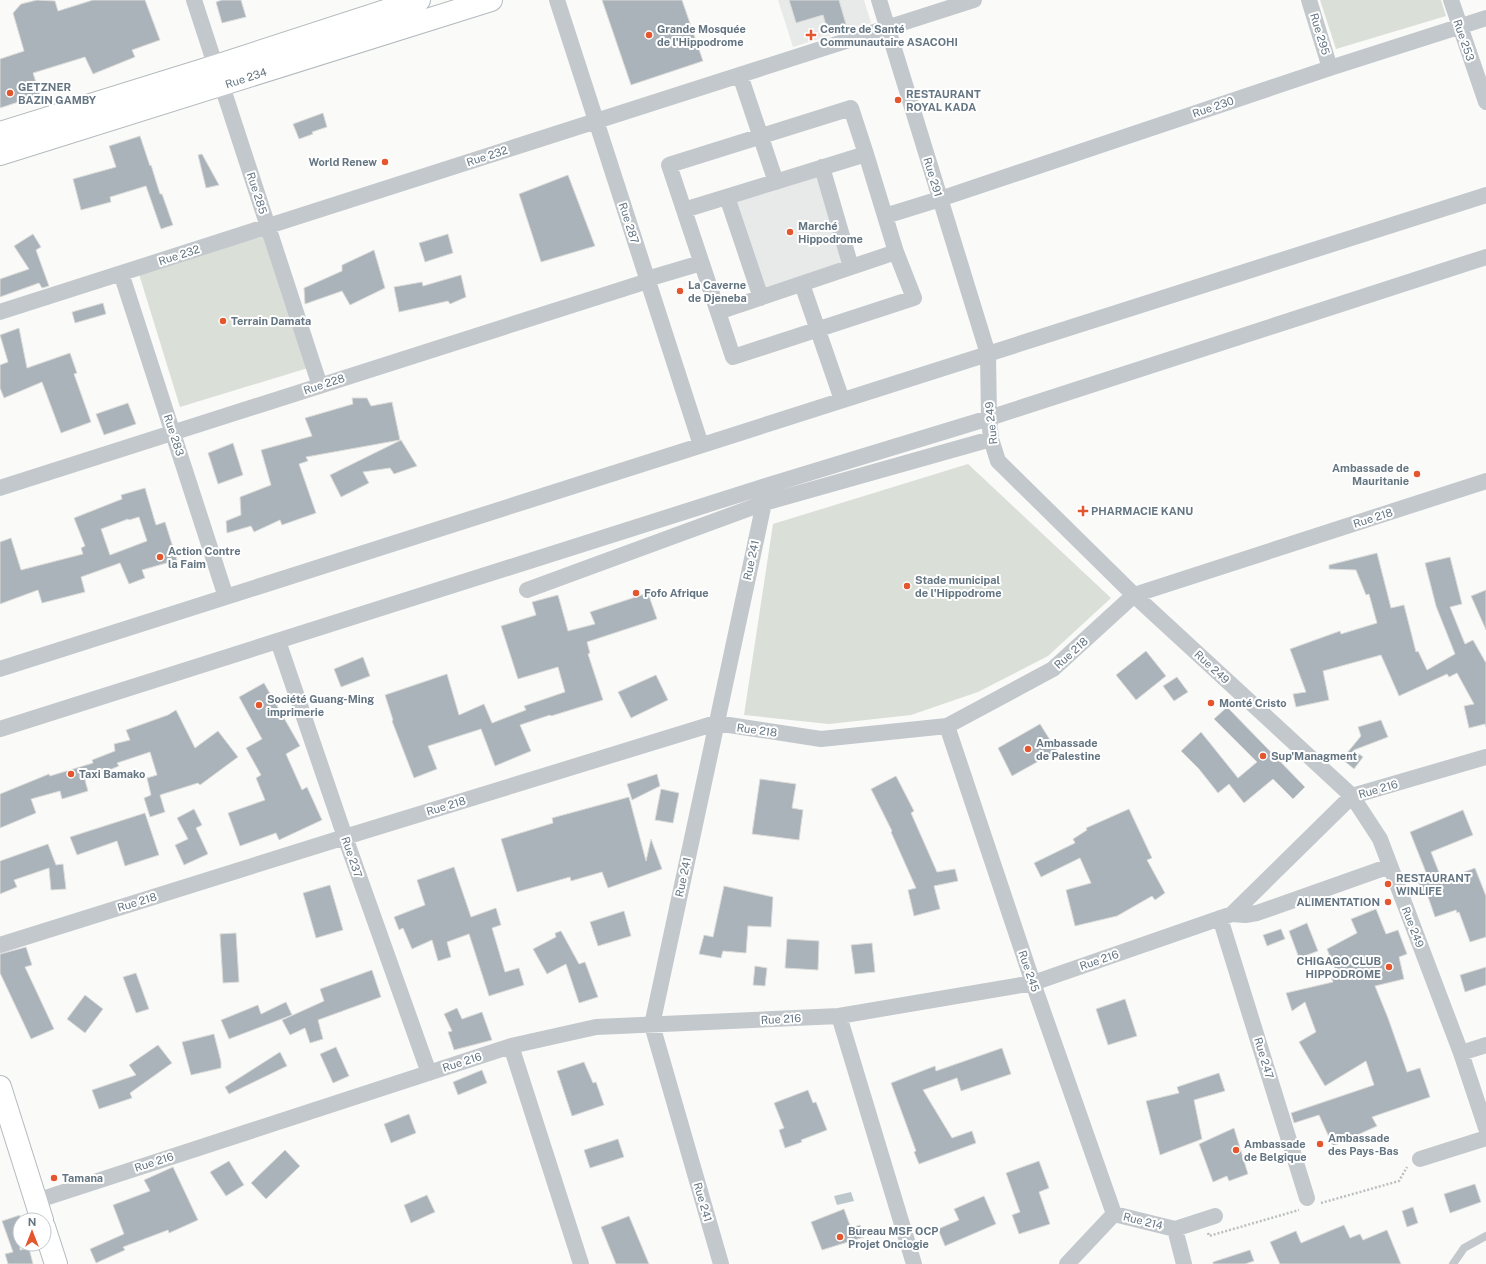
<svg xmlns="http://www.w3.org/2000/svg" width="1486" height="1264" font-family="'Public Sans',sans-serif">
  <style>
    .built { fill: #e8e9e9 }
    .green { fill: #dadfd7 }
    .water { fill: #bbc7cb }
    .building { fill: #aab3b9; stroke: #dcdcda; fill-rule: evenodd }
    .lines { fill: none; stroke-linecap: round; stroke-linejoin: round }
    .secondary-casing { stroke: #b3babf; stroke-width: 24 }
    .path { stroke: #bbbfc2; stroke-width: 2.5; stroke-dasharray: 2 2; stroke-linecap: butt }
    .lane { stroke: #c3c8cc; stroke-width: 8 }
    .street { stroke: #c3c8cc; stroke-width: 16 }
    .secondary { stroke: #fff; stroke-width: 22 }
    .poi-dot { fill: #e4572e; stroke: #fff; stroke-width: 1.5 }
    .labels { text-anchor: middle; stroke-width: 4; stroke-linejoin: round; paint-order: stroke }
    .poi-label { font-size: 11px; font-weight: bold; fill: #657683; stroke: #fff; text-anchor: start }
    .street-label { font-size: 11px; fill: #657683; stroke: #fff }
  </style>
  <rect width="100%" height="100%" fill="#fafaf8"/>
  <!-- built -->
  <path class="built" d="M778,0H864L871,23L793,47Z
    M820,174L846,265L765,293L733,199Z"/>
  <!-- green -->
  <path class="green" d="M1320,0H1441L1446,16L1336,49Z
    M267,235L308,368L180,407L139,274Z
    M968,464L1111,598L1048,656L978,692L911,715L829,724L744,715L773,524Z"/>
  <!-- water -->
  <path class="water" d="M851,1192L854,1201L837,1205L834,1196Z"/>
  <!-- building -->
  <path class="building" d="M37,0L55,1L58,11L93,0H145L160,40L132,50L135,57L93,74L85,57L33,73L40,95L0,108V59L24,51L13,13L21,4Z
    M222,0H241L246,17L222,23L216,2Z
    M602,0H682L703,61L631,85Z
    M789,0H839L846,24L827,29L823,15L796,23Z
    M323,113L327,127L312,132L313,134L299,139L293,124Z
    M140,136L150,166L151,165L160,194H162L173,225L161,229L146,186L110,197L111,202L81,210L73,179L116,167L109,146Z
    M202,154L219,185L206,188L198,155Z
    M568,175L595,246L541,262L519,194Z
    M33,234L41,247L36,250L49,286L42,288L39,283L0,297V279L29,269L14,246Z
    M448,234L453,253L425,262L419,243Z
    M374,250L385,288L350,305L342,291L305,304L304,288L342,271V265Z
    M461,275L466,297L450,304L448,301L399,312L394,287L422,282L423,286Z
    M103,303L106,314L75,323L72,312Z
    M19,328L27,368L70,353L77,373L74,374L91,422L61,433L42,382L4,398L0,388V365L8,362L0,335Z
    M352,398H367L371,406L392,402L400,440L306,457L308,461L299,464L316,513L282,525L280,520L254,532L251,526L227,533L226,521L241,515L240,497L271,485L261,450L312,436L305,418L353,404Z
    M128,403L136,424L104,435L96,414Z
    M401,440L417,466L394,474L390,468L363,472L369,483L341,497L330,475Z
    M233,443L243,475L218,484L208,453Z
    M145,488L156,525L165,522L177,560L142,570L145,578L129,584L120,563L81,577L85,592L42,603L38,590L0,604V542L11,538L21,570L83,554L81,548L85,546L74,518L122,499L121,495ZM139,517L147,541L110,555L101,529L128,519L129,520Z
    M1377,553L1391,608L1404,605L1416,652L1418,651L1427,670L1455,654L1436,606L1425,563L1450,557L1462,604L1450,607L1465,644L1473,640L1486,663V727L1485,724L1469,728L1464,706L1474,704L1457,673L1449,677L1447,674L1399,696L1381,655L1323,671L1329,700L1296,707L1293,694L1306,692L1290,649L1340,631L1341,634L1377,623L1369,594L1366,595L1356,570L1329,569V565Z
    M1486,590V630L1471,596Z
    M648,593L657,619L587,642L590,653L588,654L603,700L551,716L550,715L520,725L531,751L495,766L481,729L428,746L437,769L414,778L392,721L393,720L385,695L447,674L459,715L484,704L492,723L526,710L524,706L565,692L558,667L518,679L501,626L536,615L532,602L558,595L568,631L595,624L590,612Z
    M1146,651L1166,676L1136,700L1116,675Z
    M363,657L370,676L341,687L334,669Z
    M656,675L668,700L631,718L618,692Z
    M1177,677L1188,692L1174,701L1163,686Z
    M264,683L300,746L286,754L302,790L307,787L322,820L279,840L276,833L240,846L228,813L265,800L256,778L261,775L246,748L262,739L239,697Z
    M1227,707L1305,787L1293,799L1273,779L1244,803L1229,784L1218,793L1199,769L1181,751L1201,732L1238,778L1257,762L1214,719Z
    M176,710L195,748L218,731L238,757L200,785L198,783L160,795L165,812L150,817L144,798L151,795L147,778L157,775L150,752L117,763L119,766L85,780L88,791L62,799L60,791L31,799L36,813L0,828V794L49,774L50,776L93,763L92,760L115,751L114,744L130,740L126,730L168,715Z
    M1381,720L1388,737L1354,750L1363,757L1354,769L1342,759L1361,736L1358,727Z
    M1040,724L1057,751L1012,776L998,748Z
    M657,774L660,786L632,800L627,784Z
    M896,776L914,811L911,813L937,872L955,869L958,881L934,886L940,909L914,916L908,890L916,888L891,832L892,831L871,789Z
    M760,779L796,784L792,808L803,810L799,840L752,834Z
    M661,789L679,793L673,823L655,820Z
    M629,797L646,861L651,839L662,869L608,888L602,872L571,881L570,877L517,892L501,839L553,823L552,818Z
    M194,809L202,825L196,828L208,854L184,865L175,845L188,839L177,818Z
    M1129,809L1152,858L1147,860L1165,893L1155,900L1152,896L1117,916L1075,926L1066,890L1091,883L1080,858L1041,877L1034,863L1075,843L1073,839L1087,830L1086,828Z
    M1463,810L1473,835L1431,852L1442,880L1475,868L1486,896V937L1470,942L1459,912L1457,913L1456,910L1435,917L1426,891L1422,892L1417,879L1427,875L1410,832Z
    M145,813L159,855L125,866L117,841L77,855L70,837Z
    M48,844L56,865L63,864L66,889L51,890L49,868L14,880L17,887L0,894V861Z
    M454,867L471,917L496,908L501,925L492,928L505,972L519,968L524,985L489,996L469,934L447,942L451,957L438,961L432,940L412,949L403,928L399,930L394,917L425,905L417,880Z
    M330,885L343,930L316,938L303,893Z
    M724,886L773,897L771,927L748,926L746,953L723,951L721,958L699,954L704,935L713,937Z
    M1376,909L1386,934L1398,930L1407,954L1399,957L1404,979L1375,986L1388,1018L1407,1072L1420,1068L1430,1097L1372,1117L1377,1126L1333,1146L1319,1115L1294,1123L1291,1113L1374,1085L1366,1061L1325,1086L1299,1042L1316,1032L1305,1002L1292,1011L1286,993L1333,982L1331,977L1337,974L1327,949L1357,933L1351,919Z
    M624,911L631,936L598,946L590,922Z
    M1307,923L1318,951L1299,958L1289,931Z
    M1281,929L1285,939L1267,946L1263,935Z
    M561,931L579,964L585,962L598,997L579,1003L566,964L547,974L533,949L556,937L555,933Z
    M236,933L239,982L223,983L220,934Z
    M787,939L819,941L818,970L785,968Z
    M872,943L875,972L855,974L851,945Z
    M26,947L32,965L25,967L54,1029L31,1039L0,973V954Z
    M755,966L767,968L765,986L753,985Z
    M1486,967V985L1465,992L1460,975Z
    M372,970L381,997L318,1020L323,1039L310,1043L305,1028L290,1035L282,1020L324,1001L320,989Z
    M136,973L149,1009L136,1013L123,977Z
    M85,995L103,1009L85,1033L67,1019Z
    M1125,999L1137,1036L1108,1045L1096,1009Z
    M286,1002L292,1015L229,1039L221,1020L258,1005L261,1014Z
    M457,1008L462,1019L482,1012L492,1040L454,1050L448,1032L452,1031L444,1014Z
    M214,1034L221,1062V1068L191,1075L182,1042Z
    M158,1045L172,1063L130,1093L132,1098L99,1109L92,1090L136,1075L129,1065Z
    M336,1047L349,1076L333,1083L320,1054Z
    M1002,1048L1011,1074L961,1091L957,1078L923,1090L952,1138L972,1131L976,1143L919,1164L914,1152L916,1151L891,1083L935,1066L936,1071Z
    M280,1052L287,1066L229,1094L225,1087Z
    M584,1062L593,1083L596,1082L604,1105L572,1116L557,1071Z
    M482,1070L487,1083L458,1095L453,1082Z
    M1219,1073L1225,1091L1194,1100L1202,1139L1160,1155L1146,1101L1179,1093L1177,1087Z
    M808,1090L813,1103L816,1102L827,1130L801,1140L802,1142L785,1148L779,1130L784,1128L774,1103Z
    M409,1114L416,1133L391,1143L384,1124Z
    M1234,1128L1248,1174L1229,1181L1227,1176L1213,1182L1199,1144Z
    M618,1139L624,1157L590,1168L584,1150Z
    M285,1150L300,1166L266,1199L251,1183Z
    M229,1161L244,1185L226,1196L210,1172Z
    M1039,1161L1049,1188L1039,1192L1050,1224L1019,1234L1012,1215L1020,1212L1006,1173Z
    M173,1167L198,1220L169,1233L168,1230L123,1247L125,1250L96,1263L90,1249L124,1234L113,1205L150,1191L144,1180Z
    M1475,1184L1481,1202L1450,1213L1444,1194Z
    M427,1195L435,1212L411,1223L404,1205Z
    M984,1196L996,1224L945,1246L938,1229L959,1220L954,1209Z
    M1413,1207L1418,1223L1407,1227L1402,1211Z
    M844,1209L851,1228L860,1225L864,1237L822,1250L811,1222Z
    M20,1215V1250L29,1248L33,1264H8L5,1254L13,1252L2,1221Z
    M629,1216L649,1264H616L601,1227Z
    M1344,1225L1350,1238L1360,1234L1363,1240L1387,1230L1401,1264H1280L1270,1242L1296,1231L1301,1243Z
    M1250,1250L1254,1261L1245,1264H1213V1262Z"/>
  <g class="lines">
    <!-- secondary casing -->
    <g class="secondary-casing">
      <path id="secondary" d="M0,133L216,66L419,0
        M0,154L491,0
        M0,1087L42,1220
        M44,1227L56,1264"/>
    </g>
    <!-- path -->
    <path class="path" d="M1321,1203L1399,1181L1407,1167
      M1208,1233L1209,1236L1299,1210"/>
    <!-- lane -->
    <path class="lane" d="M1453,1264L1464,1248L1486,1236"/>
    <!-- street -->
    <path class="street" d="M194,0L320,386
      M557,0L701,445
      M879,0L988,354L989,418L991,439L998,461L1134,595L1352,796L1380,839L1461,1053L1486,1128
      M1309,0L1330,68
      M1451,0L1486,102
      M740,75L776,182
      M822,167L851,267
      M727,197L761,298
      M684,210L866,154L896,252L718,312L669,165L851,108L866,154
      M885,216L940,199L1330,68L1486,18
      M121,273L226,597
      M647,279L701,263
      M802,284L842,400
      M0,312L974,0
      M718,312L733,357L914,298L896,252
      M0,488L648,281
      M527,590L764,503L991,439
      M278,641L345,837L429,1073
      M0,669L1486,195
      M947,726L1033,983L1114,1214
      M0,729L766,486L989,418L1486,257
      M1232,914L1245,915L1257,913L1390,866
      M1220,918L1307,1198
      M0,945L345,837L716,723L821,739L947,726L1053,669L1134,595L1486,481
      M839,1016L914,1264
      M511,1046L581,1264
      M1461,1053L1486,1045
      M1420,1159L1486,1138
      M36,1201L511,1046L596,1027L839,1016L1033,983L1232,914L1352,796L1486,757
      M1175,1229L1184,1264
      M721,1264L652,1025L764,503L766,486
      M1067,1264L1114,1214L1175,1229L1215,1216"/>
    <!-- secondary -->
    <use href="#secondary" class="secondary"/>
  </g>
  <!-- markers -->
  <g class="poi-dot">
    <circle cx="649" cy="35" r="4"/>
    <path d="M809 29h4v4h4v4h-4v4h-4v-4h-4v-4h4z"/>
    <circle cx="10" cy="93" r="4"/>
    <circle cx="898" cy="100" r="4"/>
    <circle cx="385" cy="162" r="4"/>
    <circle cx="790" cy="232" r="4"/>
    <circle cx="680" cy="291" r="4"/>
    <circle cx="223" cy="321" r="4"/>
    <circle cx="1417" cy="474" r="4"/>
    <path d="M1081 505h4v4h4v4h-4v4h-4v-4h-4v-4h4z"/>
    <circle cx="160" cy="557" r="4"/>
    <circle cx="907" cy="586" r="4"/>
    <circle cx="636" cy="593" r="4"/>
    <circle cx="1211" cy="703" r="4"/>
    <circle cx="259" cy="705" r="4"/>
    <circle cx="1028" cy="749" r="4"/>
    <circle cx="1263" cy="756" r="4"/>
    <circle cx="71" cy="774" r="4"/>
    <circle cx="1388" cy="884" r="4"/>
    <circle cx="1388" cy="902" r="4"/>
    <circle cx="1389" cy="967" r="4"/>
    <circle cx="1320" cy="1144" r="4"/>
    <circle cx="1236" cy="1150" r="4"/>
    <circle cx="54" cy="1178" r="4"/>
    <circle cx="840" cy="1237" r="4"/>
  </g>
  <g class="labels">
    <!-- poi labels -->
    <g class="poi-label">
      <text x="657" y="33">Grande Mosquée<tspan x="657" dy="13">de l'Hippodrome</tspan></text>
      <text x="820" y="33">Centre de Santé<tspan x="820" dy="13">Communautaire ASACOHI</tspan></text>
      <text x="18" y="91">GETZNER<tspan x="18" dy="13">BAZIN GAMBY</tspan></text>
      <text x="906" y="98">RESTAURANT<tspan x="906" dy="13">ROYAL KADA</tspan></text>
      <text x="377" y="166" text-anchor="end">World Renew</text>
      <text x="798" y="230">Marché<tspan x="798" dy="13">Hippodrome</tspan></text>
      <text x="688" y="289">La Caverne<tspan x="688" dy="13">de Djeneba</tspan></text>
      <text x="231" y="325">Terrain Damata</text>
      <text x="1409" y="472" text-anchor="end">Ambassade de<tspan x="1409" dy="13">Mauritanie</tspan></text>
      <text x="1091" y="515">PHARMACIE KANU</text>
      <text x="168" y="555">Action Contre<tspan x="168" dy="13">la Faim</tspan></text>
      <text x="915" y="584">Stade municipal<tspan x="915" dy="13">de l'Hippodrome</tspan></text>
      <text x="644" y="597">Fofo Afrique</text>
      <text x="267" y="703">Société Guang-Ming<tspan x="267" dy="13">imprimerie</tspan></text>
      <text x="1219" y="707">Monté Cristo</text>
      <text x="1036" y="747">Ambassade<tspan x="1036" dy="13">de Palestine</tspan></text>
      <text x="1271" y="760">Sup'Managment</text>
      <text x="79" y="778">Taxi Bamako</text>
      <text x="1396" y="882">RESTAURANT<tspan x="1396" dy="13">WINLIFE</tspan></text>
      <text x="1380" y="906" text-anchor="end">ALIMENTATION</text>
      <text x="1381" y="965" text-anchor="end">CHIGAGO CLUB<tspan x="1381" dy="13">HIPPODROME</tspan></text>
      <text x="1328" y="1142">Ambassade<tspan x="1328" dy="13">des Pays-Bas</tspan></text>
      <text x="1244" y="1148">Ambassade<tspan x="1244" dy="13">de Belgique</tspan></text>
      <text x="62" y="1182">Tamana</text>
      <text x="848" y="1235">Bureau MSF OCP<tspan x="848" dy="13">Projet Onclogie</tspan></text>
    </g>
    <!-- street labels -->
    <g class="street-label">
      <text transform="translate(1320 34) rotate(73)" y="4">Rue 295</text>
      <text transform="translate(1464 40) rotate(71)" y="4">Rue 253</text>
      <text transform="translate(246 78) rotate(-18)" y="4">Rue 234</text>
      <text transform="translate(1213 107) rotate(-19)" y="4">Rue 230</text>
      <text transform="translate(487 156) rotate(-18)" y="4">Rue 232</text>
      <text transform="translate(933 177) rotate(73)" y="4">Rue 291</text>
      <text transform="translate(257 193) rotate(72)" y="4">Rue 285</text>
      <text transform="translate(629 223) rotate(72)" y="4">Rue 287</text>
      <text transform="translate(179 255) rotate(-18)" y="4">Rue 232</text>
      <text transform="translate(324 384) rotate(-18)" y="4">Rue 228</text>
      <text transform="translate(991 423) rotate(-96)" y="4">Rue 249</text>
      <text transform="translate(174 435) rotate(72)" y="4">Rue 283</text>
      <text transform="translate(1373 518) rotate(-18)" y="4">Rue 218</text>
      <text transform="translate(751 560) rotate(-78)" y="4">Rue 241</text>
      <text transform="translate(1071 653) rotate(-42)" y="4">Rue 218</text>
      <text transform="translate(1212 667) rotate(43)" y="4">Rue 249</text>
      <text transform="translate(757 730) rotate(8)" y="4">Rue 218</text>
      <text transform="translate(1378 789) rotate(-16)" y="4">Rue 216</text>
      <text transform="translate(446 806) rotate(-17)" y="4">Rue 218</text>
      <text transform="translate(352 857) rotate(71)" y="4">Rue 237</text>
      <text transform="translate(683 877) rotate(-78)" y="4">Rue 241</text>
      <text transform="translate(137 902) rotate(-17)" y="4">Rue 218</text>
      <text transform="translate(1413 927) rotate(69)" y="4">Rue 249</text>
      <text transform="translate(1099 960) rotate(-19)" y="4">Rue 216</text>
      <text transform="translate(1029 971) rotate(71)" y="4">Rue 245</text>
      <text transform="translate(781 1019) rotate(-3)" y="4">Rue 216</text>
      <text transform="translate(1264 1058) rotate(73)" y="4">Rue 247</text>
      <text transform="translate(462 1062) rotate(-18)" y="4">Rue 216</text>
      <text transform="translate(154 1162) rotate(-18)" y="4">Rue 216</text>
      <text transform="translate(703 1202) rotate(74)" y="4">Rue 241</text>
      <text transform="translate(1143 1221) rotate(14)" y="4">Rue 214</text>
    </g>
  </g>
  <!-- north arrow -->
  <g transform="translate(32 1232)"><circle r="19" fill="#ffffff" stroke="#c1c8cd"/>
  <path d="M0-3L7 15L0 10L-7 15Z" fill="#e4572e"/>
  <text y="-6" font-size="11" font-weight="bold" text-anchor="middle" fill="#657683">N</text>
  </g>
</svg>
